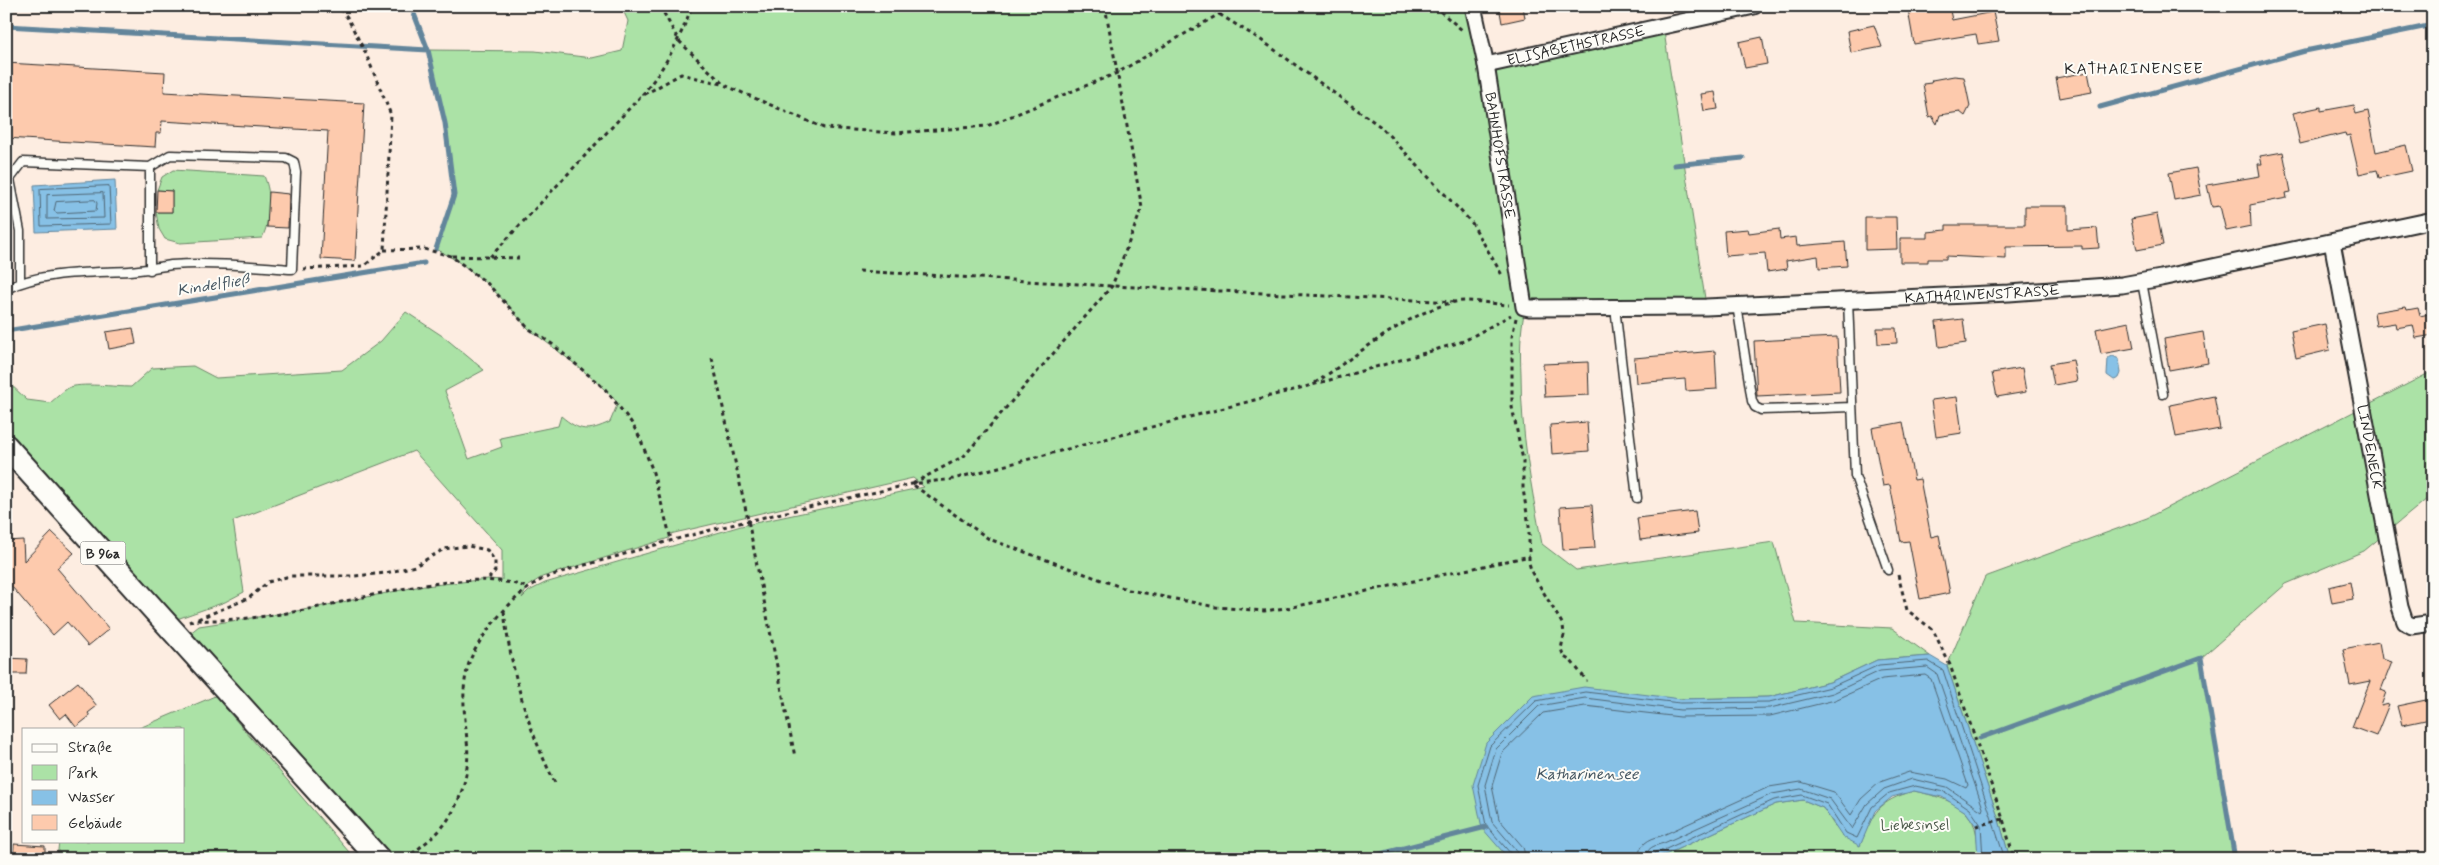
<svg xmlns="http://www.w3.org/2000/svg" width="2439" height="865" font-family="Mynerve,sans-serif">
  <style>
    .green { fill: #abe2a6; stroke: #6b8668; fill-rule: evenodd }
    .water { fill: #87c1e6; stroke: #62859b }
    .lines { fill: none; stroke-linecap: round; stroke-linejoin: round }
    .shore { stroke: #506776; stroke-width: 1 }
    .stream { stroke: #62859b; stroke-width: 5 }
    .building { fill: #fdcaad; stroke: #2b2b2b }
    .lane-casing { stroke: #2b2b2b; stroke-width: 11 }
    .street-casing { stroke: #2b2b2b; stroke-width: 19 }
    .primary-casing { stroke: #2b2b2b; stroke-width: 26 }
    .path { stroke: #2b2b2b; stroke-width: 3; stroke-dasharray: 4 4; stroke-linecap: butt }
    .lane { stroke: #fdfcf7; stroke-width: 8 }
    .street { stroke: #fdfcf7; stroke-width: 15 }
    .primary { stroke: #fdfcf7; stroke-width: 22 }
    .labels { text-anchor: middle; stroke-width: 4; stroke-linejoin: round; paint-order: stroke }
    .shield { fill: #fdfcf7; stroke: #6a6a68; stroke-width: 1 }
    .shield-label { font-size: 14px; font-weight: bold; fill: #2b2b2b }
    .street-label { font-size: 15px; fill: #2b2b2b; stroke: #fdfcf7 }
    .park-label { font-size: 15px; fill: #4b594a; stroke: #fdfcf7 }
    .neighbourhood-label { font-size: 16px; letter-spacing: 1px; fill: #2b2b2b; stroke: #fdfcf7 }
    .water-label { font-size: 16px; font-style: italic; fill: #475863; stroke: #fdfcf7 }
  </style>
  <rect width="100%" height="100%" fill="#fdede1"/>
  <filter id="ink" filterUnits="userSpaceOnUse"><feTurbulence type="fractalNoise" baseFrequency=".02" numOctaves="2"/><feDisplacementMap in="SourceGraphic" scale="10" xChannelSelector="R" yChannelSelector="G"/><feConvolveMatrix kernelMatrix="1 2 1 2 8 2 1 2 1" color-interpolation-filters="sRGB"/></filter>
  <g filter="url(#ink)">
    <!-- green -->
    <path class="green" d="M621,6H1474L1486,64L1663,25L1706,305L1525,309C1520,331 1520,351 1521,374C1521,432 1531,487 1542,544L1576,570L1774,542L1796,623L1892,628L1930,656L1877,660L1830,682L1769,697L1681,699L1509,859H383L189,634L199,626L303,610L416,587L488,579L502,580V550L414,451L233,521L244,592L225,602L174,620L6,438V380L27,400L50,403C56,398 62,392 68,388C79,382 117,387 131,387L152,368L193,366L216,378L342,370L381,341L406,312L444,337L484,370L445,391L469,459L502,447L500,438L558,426L561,416C580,432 588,432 610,422L618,403C591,374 560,353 529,329C521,322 514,311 506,303C486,281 462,262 436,249L454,195L445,123L428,50L535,51L592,58L622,51L628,21ZM913,478L924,487L741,526L545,583L529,591L522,598L528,586L542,577L669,538L670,534Z
      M173,170L264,176C272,194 271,220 262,238L180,243L165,239L159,229L156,212H172V191L157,190L162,177Z
      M2433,371V494L2364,551L2286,584L2201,658L2235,859H2010L1999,820L1947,666L1985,577L2147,518Z
      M215,696L355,859H57L59,841H184V729H137Z
      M1914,791C1942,797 1975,805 1977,839C1978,846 1979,853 1978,859H1647L1667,854L1776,804L1803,800L1823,808L1834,825L1860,846C1873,812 1878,801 1914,791Z"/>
    <!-- water -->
    <path class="water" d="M115,180L117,229L36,232L34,185Z
      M2113,356L2119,359L2121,373L2119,378L2114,380L2107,375L2108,358Z
      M1930,656L1947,666L1999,820L2010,859H1978L1976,826L1966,812L1942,797L1914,791L1892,797L1875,811L1860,846L1843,837L1823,808L1803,800L1776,804L1667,854L1647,859H1509L1482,828L1473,785L1486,743L1533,696L1584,687L1681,699L1769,697L1830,682L1877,660Z"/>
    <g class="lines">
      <!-- shore -->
      <path class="shore" d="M109,186L111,224L41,226L40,189Z
        M103,193L104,218L47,219V195Z
        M95,200L97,203L96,211L57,213L54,211L56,202Z
        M1512,859L1511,854L1486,825L1478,785L1490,746L1536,701L1585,692L1680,703L1769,702L1831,687L1879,665L1928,661L1943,670L2005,859
        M1518,859L1516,850L1492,822L1485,785L1496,749L1539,706L1585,698L1680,710L1770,708L1833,693L1880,671L1927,667L1937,674L1983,808L1982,811L1947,787L1912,779L1884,789L1867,804L1852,829L1830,799L1801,789L1772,794L1664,843C1654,846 1646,847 1646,859
        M1526,859L1523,847L1499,819L1492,786L1502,753L1543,713L1585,706L1680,717L1770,716L1835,700L1882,679L1925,675L1931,679L1968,785L1966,788L1947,779L1909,772L1880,782L1861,799L1851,815L1834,792L1801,782L1769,787L1661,836C1648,839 1639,844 1638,859
        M1652,859L1655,852L1666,849L1774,800L1802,795L1827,804L1846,833L1857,838L1872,807L1889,793L1915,786L1945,792L1970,809L1981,825L1983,859"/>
      <!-- stream -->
      <path class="stream" d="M411,6L428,50L445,123L454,195L436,249
        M6,26L428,50
        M2100,107L2305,51L2433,25
        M1674,165L1743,158
        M6,331L424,263
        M1980,738L2201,658L2235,859
        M1361,859L1486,827"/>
    </g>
    <!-- building -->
    <path class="building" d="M1499,6H1523L1525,18L1502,23Z
      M1928,6H1949L1952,20L1993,12L1999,41L1978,44L1976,34L1914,44L1908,10Z
      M1874,25L1882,47L1851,53L1847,31Z
      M1762,37L1767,64L1745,68L1739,42Z
      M6,63L165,72L164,92L364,103L355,261L321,259L328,131L162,121L161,133H156L155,147L6,138Z
      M2088,72L2092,92L2060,98L2056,78Z
      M1954,76L1964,77L1970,106L1965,116L1960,112L1940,115L1937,124L1932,116L1929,117L1923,84L1931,83L1932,80Z
      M1715,92L1718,109L1704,111L1701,94Z
      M2354,105L2356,114L2368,111L2376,152L2406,145L2412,171L2379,178L2377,170L2359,174L2350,135L2346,136L2345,133L2300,144L2293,113L2321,107V111Z
      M2283,152L2291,192L2286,193L2287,198L2250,205L2251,226L2226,231L2220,206L2212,207L2207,185L2260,176L2258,164H2262L2260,156Z
      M2196,168L2201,195L2174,200L2169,173Z
      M157,190L172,191V212H156Z
      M269,192L289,194L288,228L267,227Z
      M2025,206H2068V230L2097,228L2099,248L2082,249V246L2006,247V259L1946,256V259H1928V262H1900V238H1928V232L1946,230V225H2025Z
      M2157,214L2163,245L2137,250L2131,219Z
      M1865,217H1896L1897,249L1865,250Z
      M1748,229L1749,233L1779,229L1780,239L1796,237L1797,246L1845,242L1847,266L1819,268L1818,256L1786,261L1787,269L1767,272L1765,253L1726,256L1724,231Z
      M2406,307L2407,310L2418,308L2420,316L2433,313V335L2416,338L2413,325L2396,328L2395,323L2376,326L2374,312Z
      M1963,319L1966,343L1939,347L1936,322Z
      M2129,322L2134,348L2101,354L2096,329Z
      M2325,324L2330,350L2296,358L2291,331Z
      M133,328L136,344L109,349L106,332Z
      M1877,328H1896L1897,343L1878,344Z
      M2203,332L2208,363L2169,370L2164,339Z
      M1837,337L1840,392L1757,396L1754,341Z
      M1715,351L1717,389L1686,391L1685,379L1636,383L1634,358Z
      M2073,360L2077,381L2054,385L2050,364Z
      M1588,362L1589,395L1545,397L1543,364Z
      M2022,368L2026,392L1997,397L1992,373Z
      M2214,396L2220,429L2176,437L2170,405Z
      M1957,397L1962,433L1936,437L1931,400Z
      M1587,422L1589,451L1552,454L1550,425Z
      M1903,422L1914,480L1920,479L1931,537L1939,535L1950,593L1920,599L1909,541L1901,542L1890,485L1883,486L1872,428Z
      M1592,505L1595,548L1563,550L1560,507Z
      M1695,511L1698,533L1640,540L1637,518Z
      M52,532L74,553L57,568L109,629L88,646L67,622L53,635L6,580V541L23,540L24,561Z
      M2350,582L2353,599L2332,603L2329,587Z
      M2379,642L2382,659L2392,662L2381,690L2386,692L2381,706L2389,704L2376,736L2352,727L2370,681L2350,685L2343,649Z
      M6,658L27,659L26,674H6Z
      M78,682L97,706L88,713L90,716L76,727L66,714L60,719L49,705Z
      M2426,700L2430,719L2402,725L2397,706Z
      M14,844L45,846V859H13Z"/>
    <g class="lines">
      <!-- lane casing -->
      <g class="lane-casing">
        <path id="lane" d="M150,167V270
          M2142,282L2163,394
          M6,289C43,271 89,273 129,271C144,270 157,267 171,265C211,262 252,266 292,269L296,172L294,162L286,158L170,155L150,167L23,162L10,179L20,231V282
          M1848,300L1855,476L1888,570
          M1737,305L1752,401L1755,407L1761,410L1852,407
          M1615,307L1637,498"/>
      </g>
      <!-- street casing -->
      <g class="street-casing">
        <g id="street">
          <path id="s1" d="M1473,6L1486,65L1523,300L1524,307L1529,308L1706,307L2009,293L2122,285L2161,278L2433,220"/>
          <path id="s2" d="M1486,65L1754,6"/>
          <path id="s3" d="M2332,242L2400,607L2405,622L2412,626L2433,623"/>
        </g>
      </g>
      <!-- primary casing -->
      <g class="primary-casing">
        <path id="primary" d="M6,446L379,859"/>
      </g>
      <!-- path -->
      <path class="path" d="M660,6L679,41L722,83
        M1105,6L1142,208L1112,286L964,456L912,484L989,539L1129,590L1216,607L1264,611L1293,607L1530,556
        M1206,6L1261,40L1381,127L1472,223L1502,275
        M1434,6L1462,30
        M642,95C666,66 679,41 692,6
        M384,250L424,249L451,256L487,283L528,328L552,344L605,389L631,422L640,438L652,469L671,539
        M452,256L519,258
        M490,257L640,97L681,74L722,84L824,128L896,133L987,126L1117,73L1233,6
        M303,269L364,266L384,250L391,115L366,54L347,17L337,6
        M859,271L1112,286L1457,302
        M1516,318L1512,337V407L1523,460V489L1529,526V563L1532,573L1563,625L1564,635L1561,649L1564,657L1571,661L1587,681
        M712,358L748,520L795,757
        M1315,383C1356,356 1408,312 1455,302C1471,299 1492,304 1509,305
        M1898,575L1907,610L1933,630L1950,665L2003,819L2014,859
        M504,611C511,672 528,730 556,785
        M198,619L249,598L268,582L290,576H355L386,573L415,566L444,549L468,546L487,550L495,561V571L489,578
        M189,622L194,620C231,621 267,617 304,610C363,599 472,565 528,588
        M1976,826L2003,819
        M406,859C415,851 426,843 435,835C459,812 471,774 467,741C465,716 461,695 467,670C473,641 516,591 543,579C566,569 594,563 618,556C715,526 814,506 912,484L953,479L1312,385L1425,353L1464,341L1511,315"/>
      <!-- lane -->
      <use href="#lane" class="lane"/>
      <!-- street -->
      <use href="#street" class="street"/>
      <!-- primary -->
      <use href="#primary" class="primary"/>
    </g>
  </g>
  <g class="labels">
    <!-- shield labels -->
    <rect class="shield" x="80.5" y="541.5" width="45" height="23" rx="4"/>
    <g class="shield-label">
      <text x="103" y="558">B 96a</text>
    </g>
    <!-- street labels -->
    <g class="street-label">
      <text dy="5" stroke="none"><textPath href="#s2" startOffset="92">ELISABETHSTRASSE</textPath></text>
      <text dy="5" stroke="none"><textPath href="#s1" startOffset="152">BAHNHOFSTRASSE</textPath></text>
      <text dy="5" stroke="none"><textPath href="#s1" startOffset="764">KATHARINENSTRASSE</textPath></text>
      <text dy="5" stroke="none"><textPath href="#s3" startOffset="208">LINDENECK</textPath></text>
    </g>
    <!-- park labels -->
    <g class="park-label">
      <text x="1915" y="830">Liebesinsel</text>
    </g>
    <!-- neighbourhood labels -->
    <g class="neighbourhood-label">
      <text x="2134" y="74">KATHARINENSEE</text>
    </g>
    <!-- water labels -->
    <g class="water-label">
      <text transform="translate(213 284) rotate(-9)" y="6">Kindelfließ</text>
      <text x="1587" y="779">Katharinensee</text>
    </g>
  </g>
  <!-- margin -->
  <rect width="2439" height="865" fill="none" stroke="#fdfcf7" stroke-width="25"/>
  <rect x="12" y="12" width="2414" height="840" fill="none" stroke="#2b2b2b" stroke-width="2" filter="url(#ink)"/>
  <!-- legend -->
  <rect x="22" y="728" width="162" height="115" fill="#fdfcf7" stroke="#a9a8a5"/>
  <rect x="32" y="744" width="25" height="8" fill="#fdfcf7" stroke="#a9a8a5"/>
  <text x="68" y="752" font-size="15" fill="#2b2b2b">Straße</text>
  <rect x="32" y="765" width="25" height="15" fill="#abe2a6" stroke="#a9a8a5"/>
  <text x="68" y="778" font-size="15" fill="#2b2b2b">Park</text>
  <rect x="32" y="790" width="25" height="15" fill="#87c1e6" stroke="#a9a8a5"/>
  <text x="68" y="802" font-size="15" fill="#2b2b2b">Wasser</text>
  <rect x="32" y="815" width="25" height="15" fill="#fdcaad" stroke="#a9a8a5"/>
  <text x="68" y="828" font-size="15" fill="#2b2b2b">Gebäude</text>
</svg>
